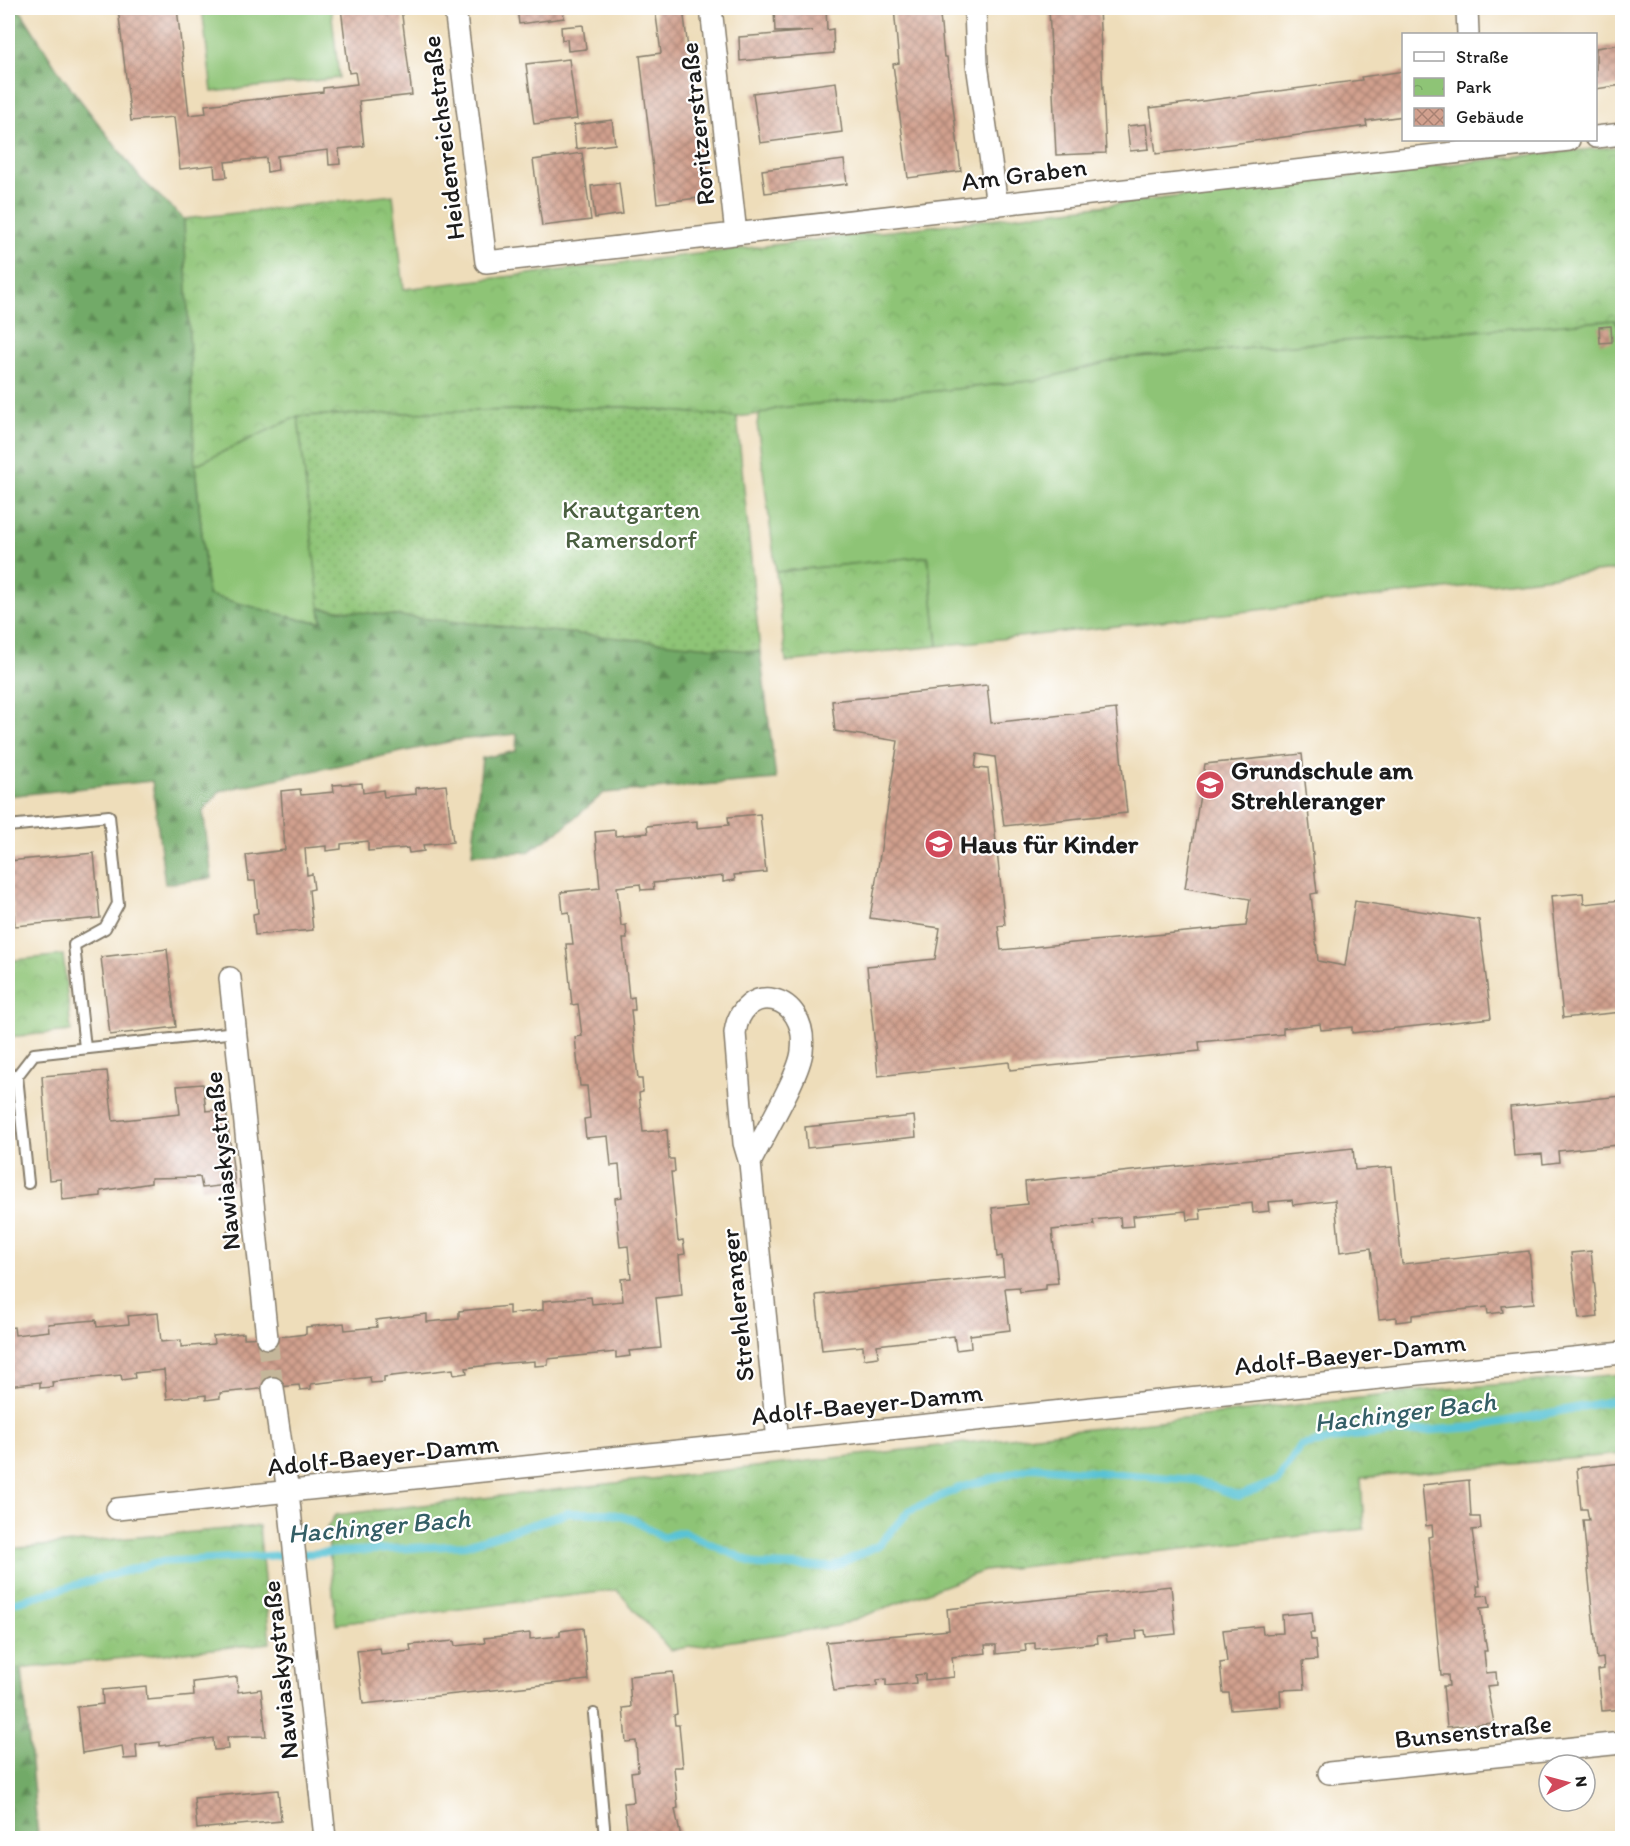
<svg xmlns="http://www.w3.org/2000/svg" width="1630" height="1846" font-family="Itim,sans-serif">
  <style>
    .grass { fill: #8ec476; stroke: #557049; stroke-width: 1.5 }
    .forest { fill: url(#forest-firs); stroke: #476342; stroke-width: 1.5 }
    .park { fill: url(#park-crowns); stroke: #557049; stroke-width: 1.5 }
    .garden { fill: url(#garden-dots); stroke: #557049; stroke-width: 1.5 }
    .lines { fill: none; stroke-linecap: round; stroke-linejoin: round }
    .stream { stroke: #59c3d5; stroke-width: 8 }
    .building { fill: url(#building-cross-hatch) }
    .street-tunnel { stroke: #c4b69a; stroke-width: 21; stroke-dasharray: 21 10; stroke-linecap: butt }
    .lane-casing { stroke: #857c6b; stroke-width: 14 }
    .street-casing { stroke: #857c6b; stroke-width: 24 }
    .lane { stroke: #fff; stroke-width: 10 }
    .street { stroke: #fff; stroke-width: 21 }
    .labels { text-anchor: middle; stroke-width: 4.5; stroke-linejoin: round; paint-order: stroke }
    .street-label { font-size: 26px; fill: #1c1c1c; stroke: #fff }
    .park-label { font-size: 26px; fill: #4a5f40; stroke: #fff }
    .poi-label { font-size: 26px; font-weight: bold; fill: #1c1c1c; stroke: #fff; text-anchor: start }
    .water-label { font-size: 27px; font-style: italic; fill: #345f66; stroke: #fff }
  </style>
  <defs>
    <pattern id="forest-firs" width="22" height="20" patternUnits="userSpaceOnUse" patternTransform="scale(1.5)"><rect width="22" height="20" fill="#72aa67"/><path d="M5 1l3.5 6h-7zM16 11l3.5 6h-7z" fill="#5d8a54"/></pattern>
    <pattern id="park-crowns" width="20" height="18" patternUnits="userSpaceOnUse" patternTransform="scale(1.5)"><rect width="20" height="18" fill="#8ec476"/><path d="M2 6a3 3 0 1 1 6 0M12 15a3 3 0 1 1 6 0" fill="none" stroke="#7aa866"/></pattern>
    <pattern id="garden-dots" width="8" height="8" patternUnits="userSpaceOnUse" patternTransform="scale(1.5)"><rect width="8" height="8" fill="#8ec476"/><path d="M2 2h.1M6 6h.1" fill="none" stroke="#7aa866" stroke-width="1.8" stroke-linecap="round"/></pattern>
    <pattern id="building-cross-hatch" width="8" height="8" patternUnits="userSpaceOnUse" patternTransform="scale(1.5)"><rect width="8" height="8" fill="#d1a08e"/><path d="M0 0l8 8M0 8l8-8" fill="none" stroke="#a98273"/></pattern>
  </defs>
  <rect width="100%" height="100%" fill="#fff"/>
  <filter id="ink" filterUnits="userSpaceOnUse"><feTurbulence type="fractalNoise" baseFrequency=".0167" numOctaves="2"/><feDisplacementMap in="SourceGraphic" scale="12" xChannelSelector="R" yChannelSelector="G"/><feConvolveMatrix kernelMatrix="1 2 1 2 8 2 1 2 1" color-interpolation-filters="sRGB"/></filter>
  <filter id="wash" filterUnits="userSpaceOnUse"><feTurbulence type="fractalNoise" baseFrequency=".008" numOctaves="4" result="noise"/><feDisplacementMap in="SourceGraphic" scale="24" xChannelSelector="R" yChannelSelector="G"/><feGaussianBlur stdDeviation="1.35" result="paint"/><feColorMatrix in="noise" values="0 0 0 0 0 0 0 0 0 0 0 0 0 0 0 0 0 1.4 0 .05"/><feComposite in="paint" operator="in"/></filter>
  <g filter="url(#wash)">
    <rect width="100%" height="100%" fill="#eeddba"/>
    <!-- grass -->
    <path class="grass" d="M202,8H331L339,78L212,92Z
      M1615,320L1622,330V569L938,646L928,556L776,572L757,423L760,414L778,408L1038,380L1123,358Z
      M298,416L322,622L302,620L208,595L195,465Z"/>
    <!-- forest -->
    <path class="forest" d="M8,8H16L22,13L61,75L141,179L184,219L195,465L208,595L302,620L322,622L320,608L760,652L776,779L604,793L563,828L528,852L472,854L482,758L516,751L517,734L457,740L220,791L203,811L212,878L165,884L152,781L8,796Z
      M22,1668L38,1838H8V1670Z"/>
    <!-- park -->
    <path class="park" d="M1622,146V330L1615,320L1123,358L1038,380L778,408L760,414L737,417L624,407L298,416L195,465L184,219L393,195L404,289L1510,157Z
      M928,556L938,646L786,662L776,572Z
      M63,955L71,1031L8,1037V961Z
      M1622,1374V1454L1361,1478L1364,1529L984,1571L837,1626L670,1650L617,1590L336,1624L327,1528L335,1515L1421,1391Z
      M259,1526L270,1643L8,1670V1549Z"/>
    <!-- garden -->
    <path class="garden" d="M624,407L737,417L760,652L320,608L298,416Z"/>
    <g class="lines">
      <!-- stream -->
      <path class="stream" d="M8,1604L157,1562L466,1545L568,1513H610L634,1520L662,1537L683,1532L758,1565L833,1567L879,1545L909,1511L959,1488L1033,1467L1195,1480L1239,1496L1277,1481L1301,1446L1351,1436L1476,1427L1622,1399"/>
    </g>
    <g id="blocks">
      <!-- building -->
      <path class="building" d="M118,8H177L189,115L206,113L205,105L323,92V88L357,84L355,72L349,73L341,8H401L412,95L359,101L364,146L339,149L340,164L329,165L328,150L277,156L278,170L267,172L266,158L225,162L227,177L215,178L214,165L180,169L174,117L131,121Z
        M517,8H563L564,18L519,24Z
        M655,8H683L706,197L657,203L640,56L661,53Z
        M774,8H826L827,30L833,29L834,53L740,61L739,37L813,31L775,32Z
        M894,8H943V15H940L944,57H947L948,66L961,171L908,178L893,64L899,63Z
        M1049,8H1099L1106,153L1056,155Z
        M583,25L586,49L568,51L567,39L562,40L561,27Z
        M1622,44V85L1596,89V48Z
        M569,59L577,119L534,124L526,64Z
        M1404,71V116L1366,121L1367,126L1156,154L1150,108L1362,80L1361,77Z
        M836,82L842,132L760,143L753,93Z
        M612,120L615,144L576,149L574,125Z
        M1146,124L1149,149L1130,151L1127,126Z
        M582,153L591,220L542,226L533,160Z
        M844,160L847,184L765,193L762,170Z
        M619,183L623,214L595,218L591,186Z
        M1611,326L1612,342L1600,343L1599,327Z
        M987,685L991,723L1116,709L1127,813L1004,826L995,757L977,754L975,768L988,769L1005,925L998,926L1001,950L1246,926L1250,899L1185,888L1205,764L1302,754L1317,893L1311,894L1318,961L1345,966L1355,901L1479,920L1491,1018L1352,1033V1027L1321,1030L1320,1024L1283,1028V1034L1199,1042L1200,1051L1010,1070L1009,1062L878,1076L867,966L935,959L940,928L870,918L898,741L835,731L832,701Z
        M362,783L363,793L383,790L384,797L416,794V788L446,785L453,842L423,845L424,851L409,853L408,848L368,851V841L341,844V849L326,851V846L305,848L307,875L312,874L314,889L309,890L313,930L255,935L253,914L258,913L255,881H249L246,855L285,850L281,791L300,789L301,795L334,792L333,785Z
        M760,814L766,872L734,875L735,880L723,882V876L653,883L654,889L641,890L640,884L617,887L621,926L626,925L627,939H623L629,998L634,997L635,1010H631L638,1079H642L643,1092L639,1093L643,1132L667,1130L669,1159H674L675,1172H671L678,1241L683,1240L685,1254L679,1255L682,1295L656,1298L661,1348L629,1351L630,1356L616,1358V1352L548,1359V1365L535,1366V1361L496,1364L466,1368L467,1373L454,1375L453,1369L384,1377V1382L371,1383L370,1377L311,1384V1389L300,1390L299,1385L220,1393V1398L206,1400V1395L167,1399L164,1370L134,1373L135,1378L122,1380L121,1375L52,1382L53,1387L40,1388V1382L8,1386V1328L14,1327L15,1335L49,1331L48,1324L96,1320L97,1327L129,1324L128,1316L158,1313L161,1342L181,1340V1347L214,1344L213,1336L244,1333V1338L290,1336L306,1334V1327L344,1323L345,1330L377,1327L376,1320L427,1314V1322L459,1319V1311L509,1306V1314L543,1310V1301L591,1297L592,1304L623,1301L621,1279L631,1278L628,1246L620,1247L615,1198L622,1197L619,1165L611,1166L608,1136L586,1138L584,1119L590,1118L587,1086H580L575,1037L582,1036L578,1004L572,1005L566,944H573L569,912L563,913L561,892L600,888L595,832L615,830V836L648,833L647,826L697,821V828L729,825L728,817Z
        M94,853L100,918L15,926L8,861Z
        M1583,893L1584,904L1622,900V1012L1563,1018L1551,896Z
        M167,949L176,1027L110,1035L101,957Z
        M107,1071L113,1121L180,1114L177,1086L203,1084L206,1111L226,1109L235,1184L202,1188L200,1177L151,1178V1183L101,1191V1196L62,1200L61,1179L49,1180L42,1076Z
        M1622,1096V1156H1620L1618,1145L1558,1151L1559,1162L1543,1164L1542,1154L1514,1156L1510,1107Z
        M914,1116L916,1137L807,1148L805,1127Z
        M1353,1148L1355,1170L1392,1167L1402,1264L1529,1251L1534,1303L1502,1306L1503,1312L1488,1314L1487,1307L1412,1315V1320L1396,1322V1317L1379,1319L1371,1248L1340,1252L1335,1200L1293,1205L1292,1200L1268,1202L1269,1211L1253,1213L1252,1203L1200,1209L1201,1219L1187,1220L1186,1211L1133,1216L1134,1226L1121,1227L1120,1217L1093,1220L1094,1225L1052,1230L1058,1283L1046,1284V1289L1020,1292L1019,1287L1005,1288L1010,1330L970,1335L971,1348L956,1350L954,1336L877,1345L878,1357L864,1359L863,1346L822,1350L816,1295L1004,1276L1002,1256L997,1257L992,1208L1027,1204L1025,1182Z
        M235,1230L236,1245H228L227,1231Z
        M1591,1251L1598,1317L1579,1319L1571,1253Z
        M1622,1463V1709L1602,1711L1598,1670L1604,1669L1603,1658L1597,1659L1583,1520H1589L1587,1509H1581L1577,1468Z
        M1469,1480L1471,1517H1480L1481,1529L1472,1530L1480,1586H1477L1478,1596L1488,1595L1490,1607L1480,1608L1487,1651H1484L1486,1673L1496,1672L1497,1685L1487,1686L1494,1723L1447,1727L1443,1686H1449L1448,1675H1441L1428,1537L1433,1536L1432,1525L1426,1526L1422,1485Z
        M1171,1586L1176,1634L1146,1637L1145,1630L1136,1631L1137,1639L1107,1642L1106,1635L1097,1636L1098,1643L1035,1649V1643L1025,1644L1026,1651L996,1654V1645H985L986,1653L952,1657L954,1677L925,1680V1674L915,1675L916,1683L886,1686V1679L877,1680V1686L834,1691L826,1642L949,1630L947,1609Z
        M1312,1612L1314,1633H1310L1311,1640H1315L1317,1660L1303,1661L1305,1689L1280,1690L1281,1706L1231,1710L1229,1693H1223L1220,1663L1227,1662L1223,1630L1262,1626L1263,1634L1283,1633L1282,1615Z
        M583,1628L588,1680L363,1704L357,1651L380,1648L381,1654L411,1651L410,1645L454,1641L455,1646L485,1643L484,1638L530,1633V1639L560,1636V1631Z
        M673,1672L677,1714L674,1715L675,1725H679L683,1767H674L678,1808L675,1809L681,1838L628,1836L624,1803L634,1802L631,1772L638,1771L636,1741L626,1742L623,1708L631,1707L629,1676Z
        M237,1677L238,1692L261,1689L266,1736L227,1737L228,1749L214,1750L213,1738L160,1746V1742L136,1745L137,1758L124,1759L122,1746L82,1753L77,1707L103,1704L102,1690L146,1686L147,1700L194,1696L193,1682Z
        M278,1790L281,1821L197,1829L194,1798Z"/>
    </g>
  </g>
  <g filter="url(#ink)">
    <use href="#blocks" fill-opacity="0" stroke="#857c6b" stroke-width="1.5"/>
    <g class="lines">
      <!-- street-tunnel -->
      <path class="street-tunnel" d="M267,1338L273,1388"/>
      <!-- lane casing -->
      <g class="lane-casing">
        <path id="lane" d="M8,826L109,816L118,904L105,928L74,945L85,1048
          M28,1183L17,1076L34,1054L236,1032
          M594,1714L605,1838"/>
      </g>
      <!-- street casing -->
      <g class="street-casing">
        <path id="street" d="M455,8L486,262L1569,140
          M711,8L736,234
          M975,8L977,64L997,205
          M1467,8L1468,34
          M1596,137L1622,134
          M230,978L267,1338
          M750,1163C762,1137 800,1075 802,1051C809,992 742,979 735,1033L744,1143L750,1163L778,1441
          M273,1388L288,1492L325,1838
          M117,1509L1622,1353
          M1329,1773L1622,1743"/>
      </g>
      <!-- lane -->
      <use href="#lane" class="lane"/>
      <!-- street -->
      <use href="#street" class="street"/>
    </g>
  </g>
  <!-- icons -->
  <defs>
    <g id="school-disc" transform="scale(1.5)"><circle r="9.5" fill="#d1495b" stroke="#fff"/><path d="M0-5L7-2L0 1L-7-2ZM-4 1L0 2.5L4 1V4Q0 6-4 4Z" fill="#fff"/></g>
  </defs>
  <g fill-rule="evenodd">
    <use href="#school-disc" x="1210" y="785"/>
    <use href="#school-disc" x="939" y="844"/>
  </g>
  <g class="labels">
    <!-- street labels -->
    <g class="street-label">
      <text transform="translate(697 124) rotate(-96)" y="9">Roritzerstraße</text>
      <text transform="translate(443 138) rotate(-97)" y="9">Heidenreichstraße</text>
      <text transform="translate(1024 174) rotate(-7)" y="9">Am Graben</text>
      <text transform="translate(222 1161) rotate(-96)" y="9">Nawiaskystraße</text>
      <text transform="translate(737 1305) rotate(-96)" y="9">Strehleranger</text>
      <text transform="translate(1350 1354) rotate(-6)" y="9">Adolf-Baeyer-Damm</text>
      <text transform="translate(867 1404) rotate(-6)" y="9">Adolf-Baeyer-Damm</text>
      <text transform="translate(383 1455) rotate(-6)" y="9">Adolf-Baeyer-Damm</text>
      <text transform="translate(280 1670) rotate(-96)" y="9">Nawiaskystraße</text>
      <text transform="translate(1473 1731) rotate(-6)" y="9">Bunsenstraße</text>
    </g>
    <!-- park labels -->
    <g class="park-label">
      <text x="631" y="518">Krautgarten<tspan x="631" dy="30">Ramersdorf</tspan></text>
    </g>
    <!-- poi labels -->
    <g class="poi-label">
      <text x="1231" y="779">Grundschule am<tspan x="1231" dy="30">Strehleranger</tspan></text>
      <text x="960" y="853">Haus für Kinder</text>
    </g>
    <!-- water labels -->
    <g class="water-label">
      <text transform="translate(1405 1412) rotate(-7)" y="9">Hachinger Bach</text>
      <text transform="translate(379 1526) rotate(-5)" y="9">Hachinger Bach</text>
    </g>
  </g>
  <!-- margin -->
  <rect width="1630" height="1846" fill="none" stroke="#fff" stroke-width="30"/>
  <!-- legend -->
  <rect x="1402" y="33" width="195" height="108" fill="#ffffff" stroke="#a4a4a4" stroke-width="1.5"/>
  <rect x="1414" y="52" width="30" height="9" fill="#ffffff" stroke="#a4a4a4" stroke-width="1.5"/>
  <text x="1456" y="63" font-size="18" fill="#1c1c1c">Straße</text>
  <rect x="1414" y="78" width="30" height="18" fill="url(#park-crowns)" stroke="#a4a4a4" stroke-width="1.5"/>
  <text x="1456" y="93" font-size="18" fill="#1c1c1c">Park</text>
  <rect x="1414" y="108" width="30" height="18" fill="url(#building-cross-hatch)" stroke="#a4a4a4" stroke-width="1.5"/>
  <text x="1456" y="123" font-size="18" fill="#1c1c1c">Gebäude</text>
  <!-- north arrow -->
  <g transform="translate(1567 1783) rotate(84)"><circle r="28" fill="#ffffff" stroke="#a4a4a4" stroke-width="1.5"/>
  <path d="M0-4.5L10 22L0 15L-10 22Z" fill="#d1495b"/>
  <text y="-9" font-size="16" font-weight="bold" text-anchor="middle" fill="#1c1c1c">N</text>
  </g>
</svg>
